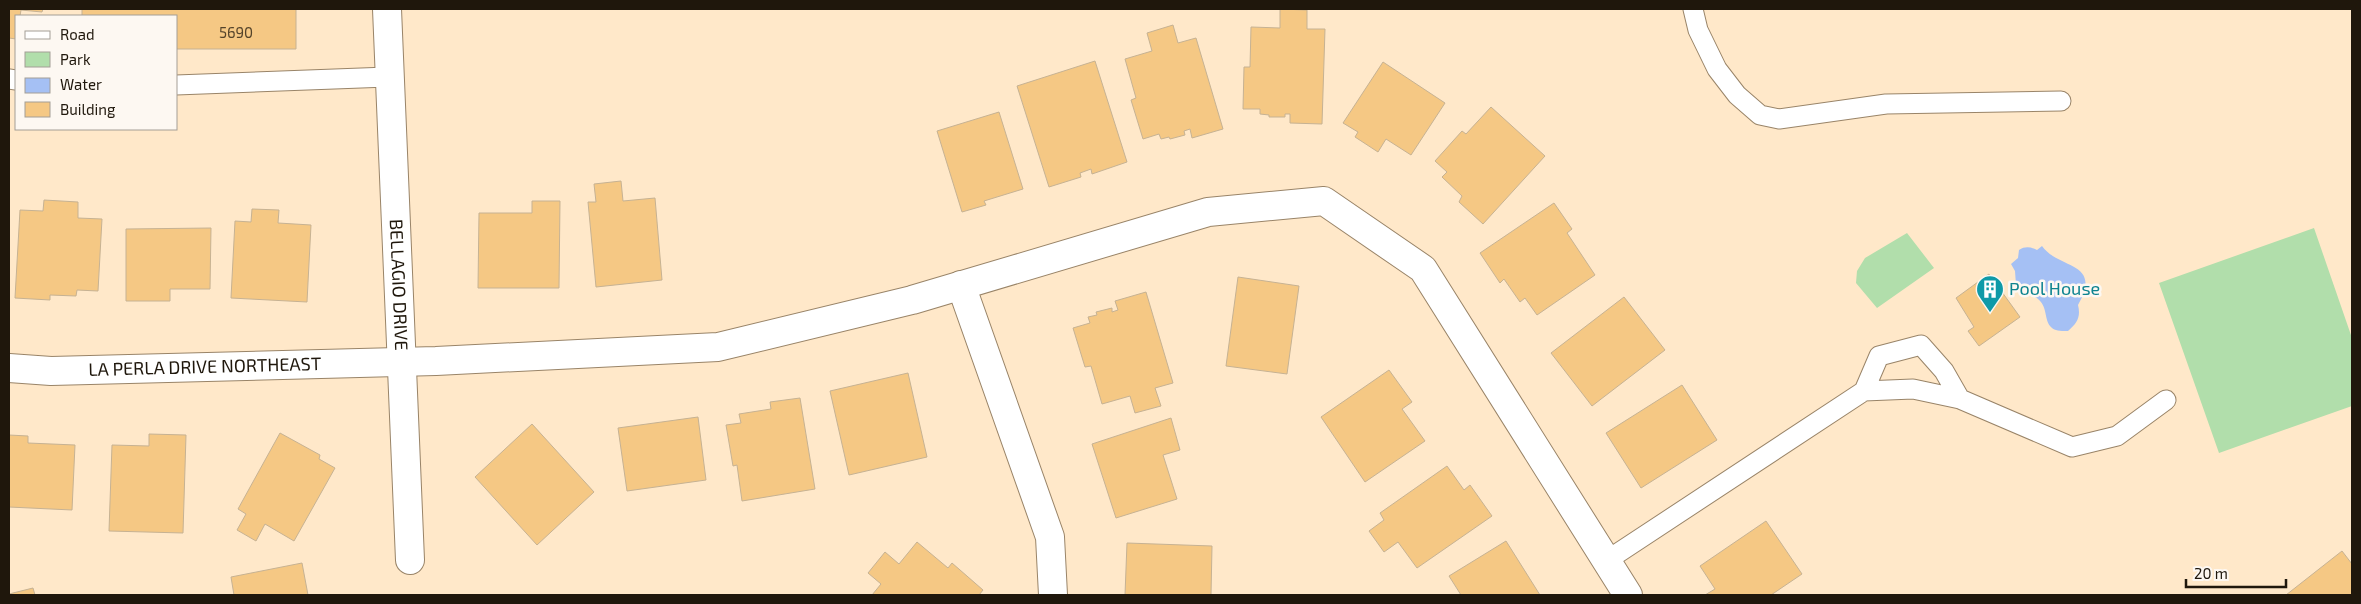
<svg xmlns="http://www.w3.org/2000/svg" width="2361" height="604" font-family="'Exo 2',sans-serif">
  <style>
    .green { fill: #b1deab }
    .water { fill: #a5c0f4 }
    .building { fill: #f5c884; stroke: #c6b293 }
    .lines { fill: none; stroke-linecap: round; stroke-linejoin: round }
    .lane-casing { stroke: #998468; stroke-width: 21 }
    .street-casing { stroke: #998468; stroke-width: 30 }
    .lane { stroke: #fff; stroke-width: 19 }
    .street { stroke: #fff; stroke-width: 28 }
    .labels { text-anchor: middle; stroke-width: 5; stroke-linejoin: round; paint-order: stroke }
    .number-label { font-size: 15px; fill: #54432a }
    .street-label { font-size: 18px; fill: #1f170c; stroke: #fdf8f2 }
    .culture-label { font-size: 18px; fill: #0d838f; stroke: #fdf8f2; text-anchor: start }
  </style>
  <rect width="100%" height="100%" fill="#ffe8c9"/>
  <!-- green -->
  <path class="green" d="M2314,228L2352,338V406L2219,453L2159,283Z
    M1907,233L1934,268L1877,308L1856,283L1857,271L1865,258Z"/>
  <!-- water -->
  <path class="water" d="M2042,246C2059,270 2103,261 2078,305C2081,317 2077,323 2068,331C2034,333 2057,303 2030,295L2026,289L2021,290L2016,285L2015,271L2011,264L2018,258L2019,250C2025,246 2031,247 2037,250Z"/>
  <!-- building -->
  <path class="building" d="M9,9H43L42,12L21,10L20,16H16V39L9,38Z
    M82,9H296V49H176V16H82Z
    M1280,9L1307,10V29H1325L1322,124L1290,123V114H1285V117H1269V115L1260,114V109H1243L1244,67H1250L1251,27L1280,28Z
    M1173,25L1178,43L1196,38L1223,129L1192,138L1190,129L1184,131L1185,135L1170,139L1169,137L1161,139L1159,134L1143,139L1131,100L1136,98L1125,59L1152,51L1147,33Z
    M1095,61L1127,162L1092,174L1091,169L1080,173L1081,177L1049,187L1017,86Z
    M1383,62L1445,103L1411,155L1386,139L1378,152L1355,137L1358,132L1343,123Z
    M1491,107L1545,156L1483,224L1459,202L1462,196L1442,177L1447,172L1435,161L1462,131L1466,134Z
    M999,112L1023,189L984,201L986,205L962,212L937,131Z
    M621,181L623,201L655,198L662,280L596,287L588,202H596L594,184Z
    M44,200L78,202V218L102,219L98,291L77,290L76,296L50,295V300L15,298L20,210L43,211Z
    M532,201H560L559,288H478L479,213H532Z
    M1554,203L1572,229L1567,233L1595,275L1537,315L1525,298L1520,302L1504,279L1500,283L1480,253Z
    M252,209L279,210L278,223L311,225L307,302L231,298L235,221L251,222Z
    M211,228L210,289H170V301H126V229Z
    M1989,274L2020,317L1979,346L1968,331L1974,327L1956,298Z
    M1238,277L1299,286L1287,374L1226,366Z
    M1146,292L1173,383L1155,388L1161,406L1135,413L1130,396L1102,404L1091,366L1085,367L1073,328L1090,323L1088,317L1097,315L1096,312L1112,308V312L1118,310L1115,301Z
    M1624,297L1665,350L1592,406L1551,353Z
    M1389,370L1412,402L1402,409L1425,441L1365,482L1321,417Z
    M908,373L927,457L849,475L830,391Z
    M1682,385L1717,440L1641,488L1606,433Z
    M800,398L815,489L742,501L737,465L733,466L726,425L741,423L739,414L771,409L770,402Z
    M698,417L706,480L627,491L618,428Z
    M1171,418L1180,450L1163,455L1177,499L1116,518L1092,444Z
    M532,424L594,492L537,545L475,477Z
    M280,433L320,455L319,459L335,468L294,541L265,524L256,541L237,530L246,514L238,509Z
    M149,434L186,435L183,533L109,531L112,445L149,446Z
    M9,435L28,436V443L75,445L72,510L9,507Z
    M1447,466L1464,490L1470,485L1492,516L1417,568L1398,542L1384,552L1369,531L1384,520L1380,513Z
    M1766,521L1802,574L1771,595H1705L1715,589L1700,566Z
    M1506,541L1540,595H1461L1449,576Z
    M917,542L948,568L952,563L983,590L979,595H872L881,584L868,573L885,552L899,564Z
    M1127,543L1212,546L1211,595H1125Z
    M2342,551L2352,564V595H2286Z
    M302,563L308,595H234L231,577Z
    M33,588L35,595H9V594Z"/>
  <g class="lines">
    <!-- lane casing -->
    <g class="lane-casing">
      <path id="lane" d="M1693,9L1698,30L1717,69L1737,95L1760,115L1779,119L1886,104L2061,101
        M9,79L16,80
        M176,85L388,77
        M1864,391L1879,356L1921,345L1944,371L1960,399
        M1606,561L1864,391L1913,389L1960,399L2072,447L2117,436L2166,400"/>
    </g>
    <!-- street casing -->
    <g class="street-casing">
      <g id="street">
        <path id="s1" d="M387,9L410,560"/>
        <path d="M961,285L1050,537L1053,595"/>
        <path id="s2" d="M9,368L51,371L436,361L718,347L912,300L1208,212L1324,201L1423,269L1628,595"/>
      </g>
    </g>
    <!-- lane -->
    <use href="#lane" class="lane"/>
    <!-- street -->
    <use href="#street" class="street"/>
  </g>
  <!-- icons -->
  <defs>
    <g id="building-pin" transform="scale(1.4375)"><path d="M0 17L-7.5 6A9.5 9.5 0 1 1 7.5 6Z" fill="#0f9aa8" stroke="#fdf8f2"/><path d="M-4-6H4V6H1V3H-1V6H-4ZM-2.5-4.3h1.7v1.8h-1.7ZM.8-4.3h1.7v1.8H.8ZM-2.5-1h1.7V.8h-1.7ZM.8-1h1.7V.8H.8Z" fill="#fff"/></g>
  </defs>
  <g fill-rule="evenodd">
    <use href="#building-pin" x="1990" y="289"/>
  </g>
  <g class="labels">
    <!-- number labels -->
    <g class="number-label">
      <text x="236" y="38">5690</text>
    </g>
    <!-- street labels -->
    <g class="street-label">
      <text dy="6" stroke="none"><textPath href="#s1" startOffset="276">BELLAGIO DRIVE</textPath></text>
      <text dy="6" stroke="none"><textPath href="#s2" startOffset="196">LA PERLA DRIVE NORTHEAST</textPath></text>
    </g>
    <!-- culture labels -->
    <g class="culture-label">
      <text x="2009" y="295">Pool House</text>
    </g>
  </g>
  <!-- border -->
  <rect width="2361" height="604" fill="none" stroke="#1f170c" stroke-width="20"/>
  <!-- legend -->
  <rect x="15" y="15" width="162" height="115" fill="#fdf8f2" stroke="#a49e96"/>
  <rect x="25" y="31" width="25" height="8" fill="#ffffff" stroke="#a49e96"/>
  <text x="60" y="40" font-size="15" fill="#1f170c">Road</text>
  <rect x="25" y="52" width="25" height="15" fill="#b1deab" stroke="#a49e96"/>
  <text x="60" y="65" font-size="15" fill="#1f170c">Park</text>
  <rect x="25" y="78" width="25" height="15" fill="#a5c0f4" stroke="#a49e96"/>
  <text x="60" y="90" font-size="15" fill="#1f170c">Water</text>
  <rect x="25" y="102" width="25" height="15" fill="#f5c884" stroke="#a49e96"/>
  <text x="60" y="115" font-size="15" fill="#1f170c">Building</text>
  <!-- scale -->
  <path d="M2186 579v8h100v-8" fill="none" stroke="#1f170c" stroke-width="2.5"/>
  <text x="2194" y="579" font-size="15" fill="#1f170c" stroke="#fdf8f2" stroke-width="4" paint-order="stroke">20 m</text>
</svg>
